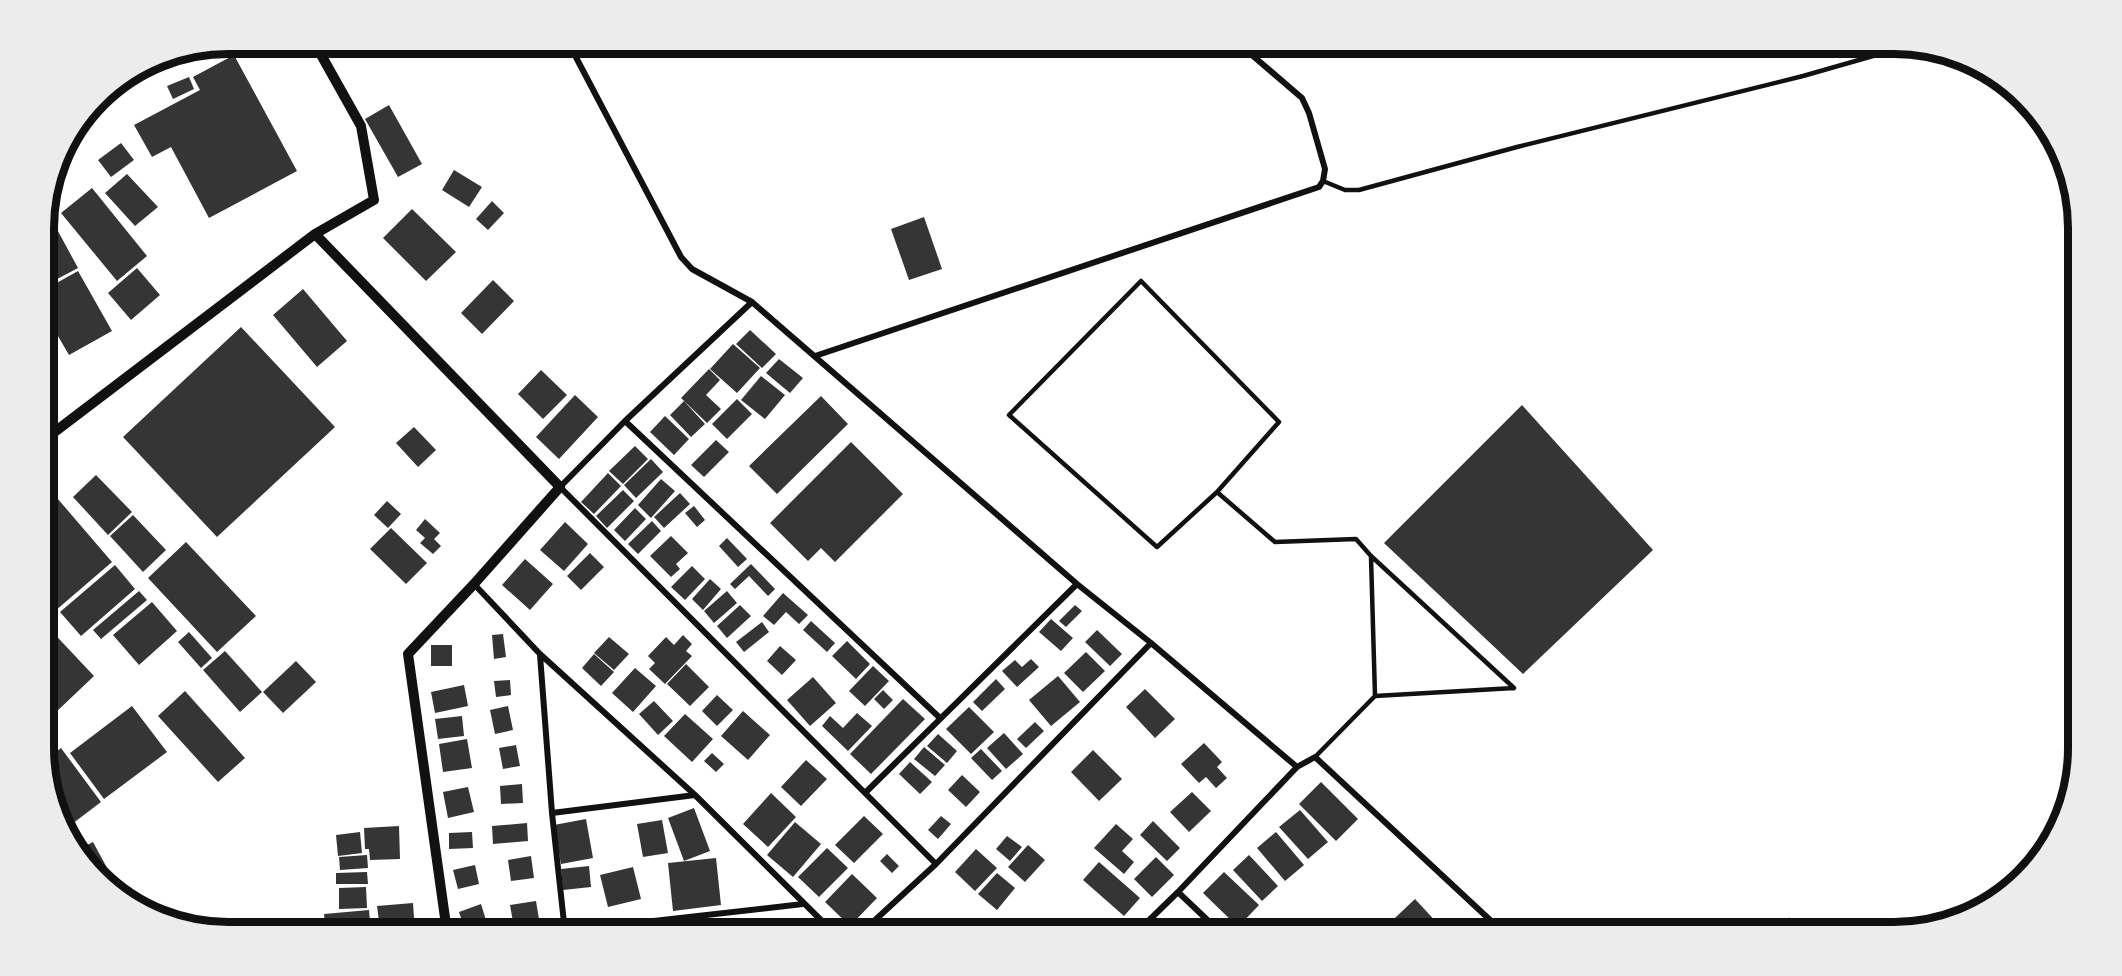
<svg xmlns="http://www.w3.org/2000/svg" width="2122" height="976" font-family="'Space Grotesk',sans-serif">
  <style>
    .building { fill: #353535 }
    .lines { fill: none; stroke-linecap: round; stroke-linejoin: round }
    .service { stroke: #111; stroke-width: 4.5 }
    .minor { stroke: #111; stroke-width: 6 }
    .tertiary { stroke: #111; stroke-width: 10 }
    .rim { fill: none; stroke: #111; stroke-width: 8 }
  </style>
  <rect width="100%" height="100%" fill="#fff"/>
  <!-- building -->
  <path class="building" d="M234,55L297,171L209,218L171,147L152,157L134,125L200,90L193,77Z
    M189,77L194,89L173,99L167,86Z
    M389,105L422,164L398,177L365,119Z
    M121,143L134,160L111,177L98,160Z
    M454,170L482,187L469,207L442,190Z
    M127,174L158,207L135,226L105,193Z
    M92,188L147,256L117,281L61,213Z
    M492,201L504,213L488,230L476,219Z
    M46,209L78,268L44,286V215Z
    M412,209L456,252L426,281L383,238Z
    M924,217L942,269L909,280L891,229Z
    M137,268L160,295L131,320L108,293Z
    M78,271L112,331L69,355L44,312V290Z
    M493,280L514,301L482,334L461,313Z
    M303,289L347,341L317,367L273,315Z
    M241,327L335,427L217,537L123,437Z
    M750,330L776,354L762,368L736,344Z
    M733,344L760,368L737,393L710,369Z
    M779,359L803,378L790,393L766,373Z
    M709,369L720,380L706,395L721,409L707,423L681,398Z
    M541,370L567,395L543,419L518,394Z
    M761,376L785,395L765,419L741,400Z
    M575,395L598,417L559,459L536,437Z
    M821,396L848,424L777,494L749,466Z
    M737,399L752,414L727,439L712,424Z
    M684,401L705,424L691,437L670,415Z
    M1522,405L1653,550L1523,674L1384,543Z
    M665,416L689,439L674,455L650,432Z
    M414,427L436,450L418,467L396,443Z
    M716,440L729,452L704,477L691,465Z
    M851,442L903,494L835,562L821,548L808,561L770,523Z
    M635,446L648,459L623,484L609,471Z
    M651,459L663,472L636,498L624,485Z
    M608,473L621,486L594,514L581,502Z
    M96,475L132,512L108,535L73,497Z
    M661,479L675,491L651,518L638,505Z
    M45,484L112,562L55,611L45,599Z
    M623,490L634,501L607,528L596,516Z
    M680,493L690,504L664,528L654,517Z
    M387,501L401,514L388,528L374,515Z
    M694,506L705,520L697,527L685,513Z
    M635,508L646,519L625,541L614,530Z
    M133,515L166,550L143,572L110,536Z
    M425,519L440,533L434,539L441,546L433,554L420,543L425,538L416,530Z
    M652,521L661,531L638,554L628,544Z
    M565,522L588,544L564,571L540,550Z
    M391,528L427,563L406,584L370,549Z
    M671,536L688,553L676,564L680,569L671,577L650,556Z
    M727,538L747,559L738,567L719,546Z
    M186,542L256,616L217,652L148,578Z
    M590,553L604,567L581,590L567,576Z
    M525,559L553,584L530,610L502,585Z
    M751,564L775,589L768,596L749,576L735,589L730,584Z
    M115,565L135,589L81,636L60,612Z
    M692,566L705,579L685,600L671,587Z
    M710,579L721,589L703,610L692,599Z
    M139,591L147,600L101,639L93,630Z
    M727,591L737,603L714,623L704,611Z
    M783,593L808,615L799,624L786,612L774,625L763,616Z
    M152,602L177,631L139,665L113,635Z
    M740,605L751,616L727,638L717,626Z
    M1075,605L1082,611L1066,627L1059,621Z
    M1051,619L1073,638L1061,651L1039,632Z
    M811,621L835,643L827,652L803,630Z
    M762,622L769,632L744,652L736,642Z
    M45,624L94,676L54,714L45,704Z
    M1097,630L1122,654L1110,666L1085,642Z
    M189,632L212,658L201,668L178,642Z
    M503,634L506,657L494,659L492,635Z
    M683,635L692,644L686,651L692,656L665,684L649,669L655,663L648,656L666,637L674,645Z
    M609,637L629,654L614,670L594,653Z
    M847,641L870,664L856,679L832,656Z
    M431,645H452V666H431Z
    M780,646L796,660L782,675L767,661Z
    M225,651L262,692L240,712L203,670Z
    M1086,652L1105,671L1083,692L1064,673Z
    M594,654L614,672L601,686L582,668Z
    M1031,659L1039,667L1017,687L1002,671L1015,660L1022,667Z
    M296,661L316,682L283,713L263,692Z
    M686,664L709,687L690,706L667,684Z
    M873,666L889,681L865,706L849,691Z
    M635,668L656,686L633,712L612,693Z
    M1058,676L1080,702L1051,726L1029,700Z
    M813,677L836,703L810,726L787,700Z
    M996,679L1005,689L982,711L973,702Z
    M510,680L511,695L496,697L494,681Z
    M464,685L468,706L435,713L431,692Z
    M1145,689L1175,719L1155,738L1126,707Z
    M883,690L893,700L884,709L874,699Z
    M185,691L245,758L218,782L158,716Z
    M717,695L733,710L717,726L702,711Z
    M903,699L925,719L871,774L850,754Z
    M654,701L673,721L658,735L639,714Z
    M132,706L167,752L104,799L70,753Z
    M508,706L513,730L495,734L490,710Z
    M969,707L994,732L971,754L946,729Z
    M743,711L770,735L748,760L721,736Z
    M857,713L872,726L848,751L822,726L830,716L843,728Z
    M685,714L713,739L692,762L664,736Z
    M462,716L464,736L438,739L435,719Z
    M1035,722L1044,731L1026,748L1017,739Z
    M1004,733L1023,754L1006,769L987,748Z
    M938,734L957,751L947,763L927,746Z
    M467,739L472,768L443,772L439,744Z
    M1204,743L1222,762L1217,767L1227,778L1216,788L1206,777L1199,783L1181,764Z
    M516,745L520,766L503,769L499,748Z
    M924,747L945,765L935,776L914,759Z
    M61,748L101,802L68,827L45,773V760Z
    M981,749L1002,771L992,780L971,758Z
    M1093,750L1122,779L1099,801L1071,772Z
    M712,753L724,764L716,772L704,761Z
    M806,760L827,779L801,806L781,787Z
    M910,762L932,782L920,794L899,774Z
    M962,775L980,792L966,807L948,790Z
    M1321,782L1358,819L1336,841L1299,804Z
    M522,784L523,803L501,804L500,786Z
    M468,787L474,812L448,818L443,792Z
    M1192,792L1211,811L1189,832L1170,812Z
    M771,793L796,817L768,847L743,824Z
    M694,808L710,851L684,861L668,818Z
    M1300,810L1328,842L1308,859L1279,827Z
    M864,816L883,834L854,863L835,845Z
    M941,816L951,824L938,839L928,830Z
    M586,819L593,858L561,864L554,825Z
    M662,820L668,853L643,857L637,824Z
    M1153,821L1180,848L1167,861L1140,835Z
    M795,822L821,844L793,877L767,855Z
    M527,823L528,841L493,844L492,826Z
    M1116,824L1133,839L1122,851L1134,862L1124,874L1094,848Z
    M399,826L400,859L370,860L369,849H365L364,828Z
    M360,832L362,853L338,856L336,835Z
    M472,832L473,848L449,849V833Z
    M1276,832L1304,865L1285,881L1257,848Z
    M1007,836L1022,847L1010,861L996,849Z
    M93,842L118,888L81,860L77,850Z
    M1028,845L1045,860L1025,882L1008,867Z
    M827,848L848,868L819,897L798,877Z
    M976,849L997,868L975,891L955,872Z
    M887,854L899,866L892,873L880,861Z
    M367,855L368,868L340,870L339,857Z
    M1249,855L1278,886L1262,901L1233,870Z
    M531,856L534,878L511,881L508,860Z
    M1156,857L1174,875L1152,897L1134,879Z
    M716,858L721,905L673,911L668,863Z
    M1099,862L1140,898L1124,916L1083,880Z
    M475,865L479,884L458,889L453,870Z
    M589,866L591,887L563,890L561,869Z
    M633,867L641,899L608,907L600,875Z
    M367,872L368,884H336V873Z
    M1224,872L1259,905L1238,927L1203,893Z
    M997,873L1015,888L997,910L978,894Z
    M852,874L877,898L850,926L825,902Z
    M366,887L367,908L339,909V888Z
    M1415,899L1440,926L1433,932H1380Z
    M536,901L539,919L513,922L510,905Z
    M413,903L414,918L379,921L377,906Z
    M481,904L486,920L464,927L459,912Z
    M369,910L371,932H326L324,914Z
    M1333,918L1349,932H1321Z
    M1185,919L1198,932H1172Z"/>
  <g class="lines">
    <!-- service -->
    <path class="service" d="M1323,181L1345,190H1359L1517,147L1803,76L1908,46
      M1217,492L1279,422L1141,281L1009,415L1157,547L1217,492L1275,542L1356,539L1371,556L1514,688
      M1375,696L1514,688
      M1315,757L1375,696L1371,557"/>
    <!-- minor -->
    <path class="minor" d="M569,44L681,257L692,269L752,302
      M815,356L1319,187L1323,181L1325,169L1309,113L1302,98L1239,44
      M625,421L940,718
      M474,584L540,654L695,795L833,932
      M540,655L552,813L565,932
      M865,793L560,487L625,421L752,302L1077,584L1151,643L1297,767
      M552,813L695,795
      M936,864L1151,643
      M1178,892L1297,767L1315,757L1503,932
      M1789,921L1797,932
      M565,931L803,904
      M862,932L936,864L865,793L1077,584
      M1137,932L1178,892L1220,932"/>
    <!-- tertiary -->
    <path class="tertiary" d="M315,234L560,487L474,584L408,654L447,932
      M44,440L315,234L374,200L361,126L315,44"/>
  </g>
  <!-- crop -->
  <path d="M0 0H2122V976H0ZM228 54H1894A174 174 0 0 1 2068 228V748A174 174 0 0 1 1894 922H228A174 174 0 0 1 54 748V228A174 174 0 0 1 228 54Z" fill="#ececec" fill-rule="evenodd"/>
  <path class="rim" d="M228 54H1894A174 174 0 0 1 2068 228V748A174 174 0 0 1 1894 922H228A174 174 0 0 1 54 748V228A174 174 0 0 1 228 54Z"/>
</svg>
